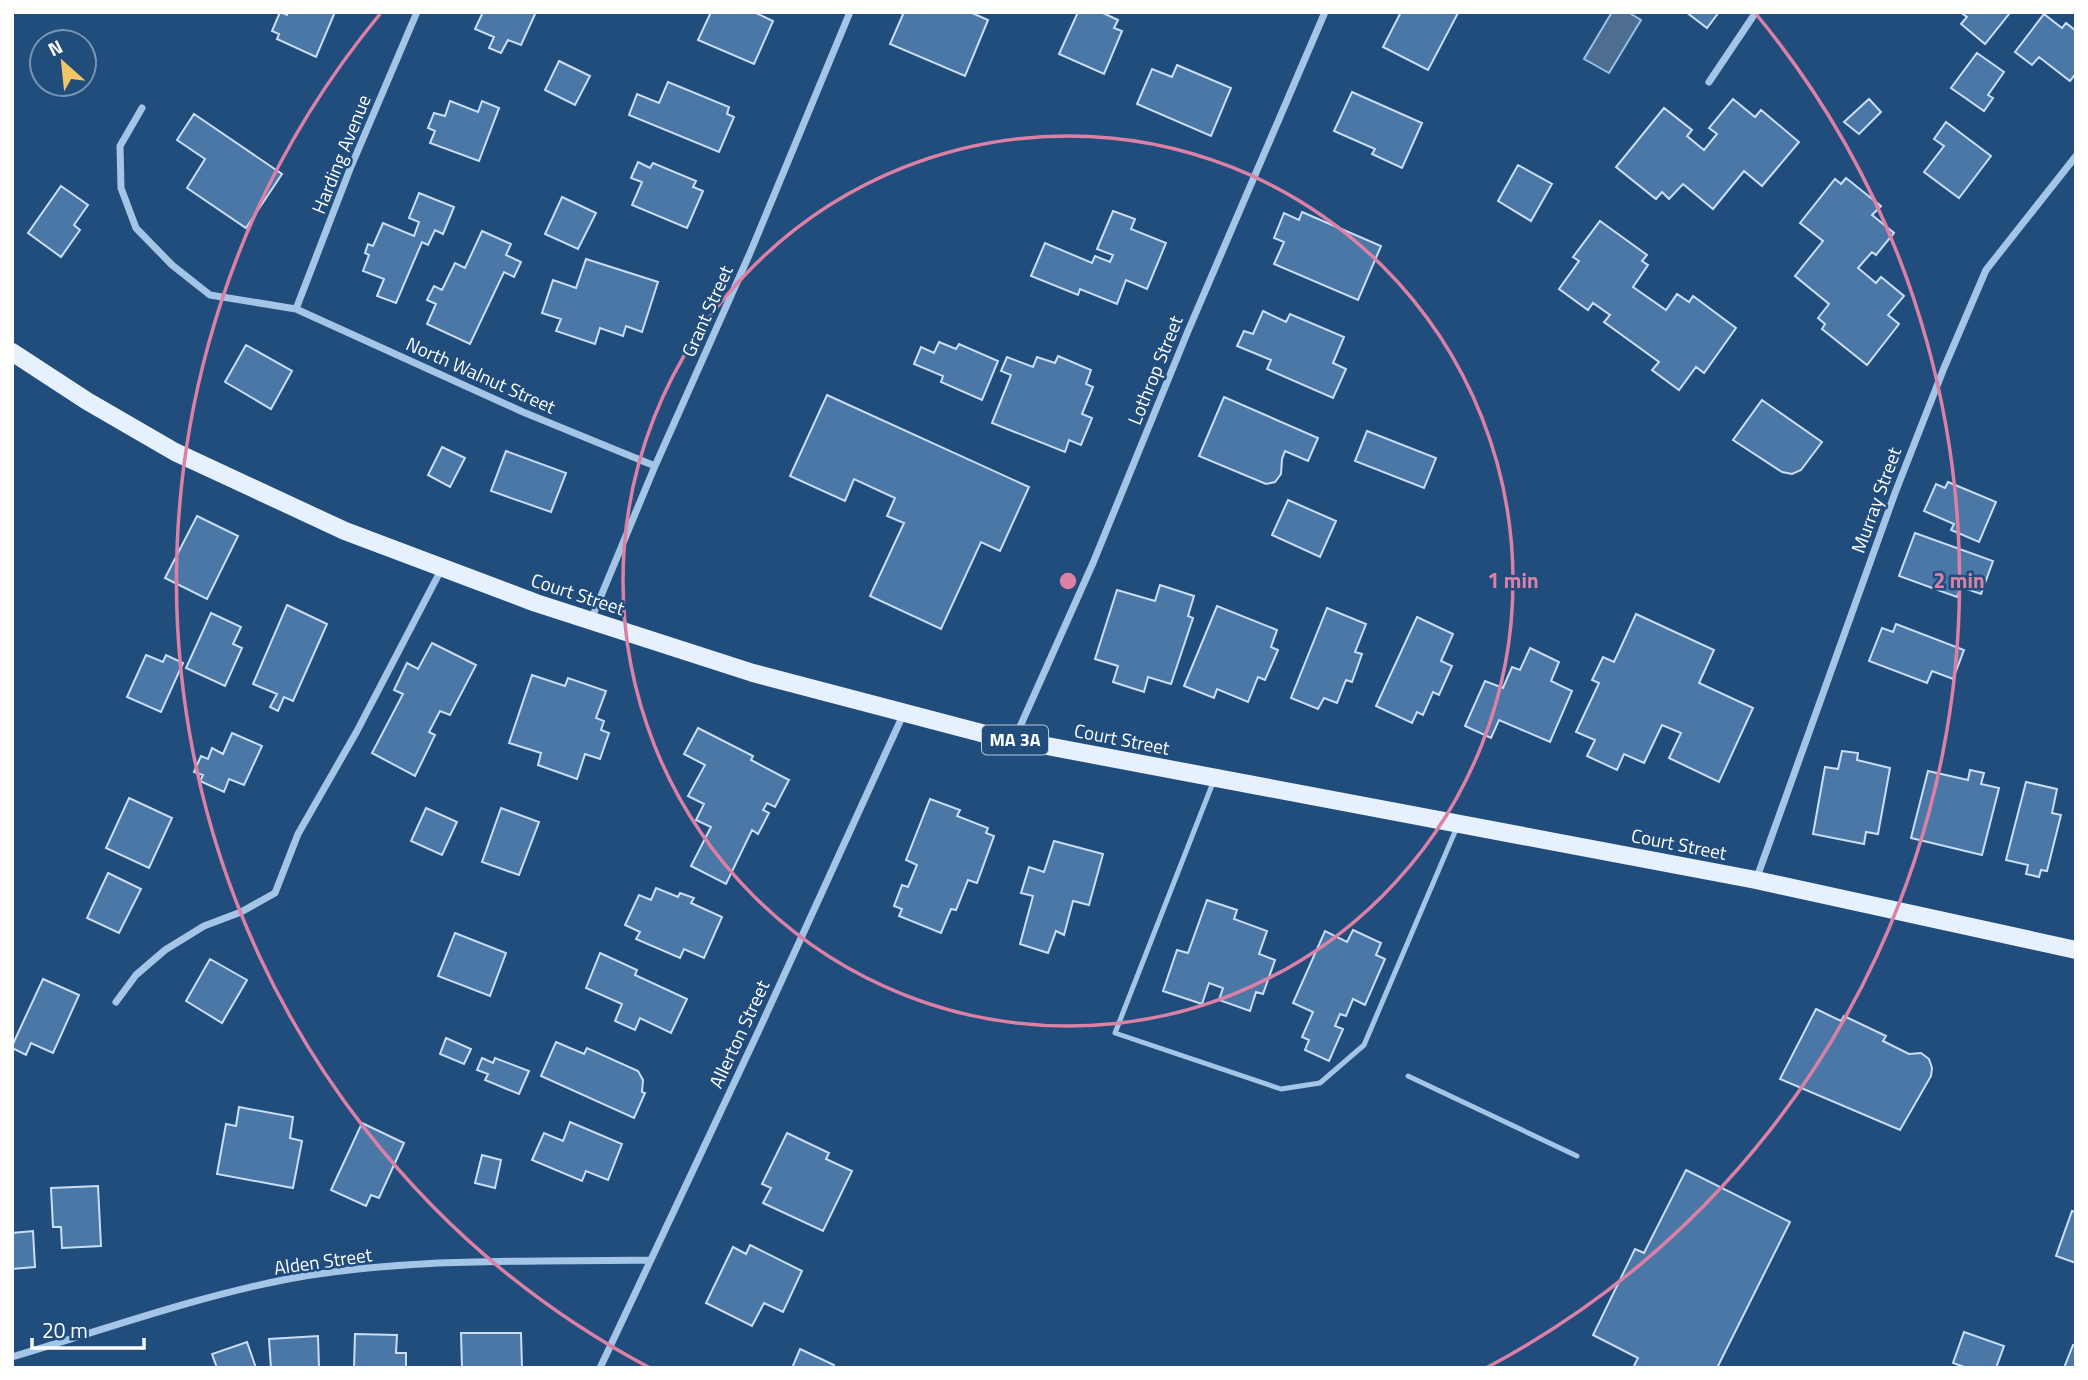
<svg xmlns="http://www.w3.org/2000/svg" width="2088" height="1380" font-family="'Titillium Web',sans-serif">
  <style>
    .water { fill: #4e6e91; stroke: #99c0e7; stroke-width: 2 }
    .building { fill: #4a77a6; stroke: #c9def5; stroke-width: 2 }
    .lines { fill: none; stroke-linecap: round; stroke-linejoin: round }
    .lane { stroke: #a5c5e6; stroke-width: 5 }
    .street { stroke: #a5c5e6; stroke-width: 7 }
    .primary { stroke: #e7f0fd; stroke-width: 18 }
    .ring { fill: none; stroke: #dd80a5; stroke-width: 3.5 }
    .labels { text-anchor: middle; stroke-width: 5; stroke-linejoin: round; paint-order: stroke }
    .shield { fill: #214d7d; stroke: #bccad8; stroke-width: 2 }
    .shield-label { font-size: 18px; font-weight: bold; fill: #fff }
    .street-label { font-size: 19px; fill: #fff; stroke: #214d7d }
    .centre { fill: #dd80a5; stroke: #214d7d; stroke-width: 3.5 }
    .ring-label { font-size: 21px; text-anchor: middle; font-weight: bold; fill: #dd80a5; stroke: #214d7d; stroke-width: 5; stroke-linejoin: round; paint-order: stroke }
  </style>
  <rect width="100%" height="100%" fill="#214d7d"/>
  <!-- water -->
  <path class="water" d="M1612,12H1628L1641,20L1609,73L1584,59Z"/>
  <!-- building -->
  <path class="building" d="M280,12L287,15L288,12H335L316,57L277,39L279,34L272,31Z
    M483,12H536L521,45L508,40L501,53L489,48L494,37L475,29Z
    M711,12H754L773,21L754,64L698,40Z
    M904,12H970L988,20L965,76L890,44Z
    M1078,12H1101L1118,20L1114,28L1122,31L1104,74L1059,54Z
    M1401,12L1458,13L1428,70L1383,47Z
    M1686,12H1719L1707,28Z
    M1960,12H2006L2009,14L1985,44L1961,24L1967,17Z
    M2044,14L2062,28L2066,23L2076,31V73L2070,81L2039,57L2032,65L2015,52Z
    M1977,53L2004,72L1988,95L1993,98L1984,111L1951,88Z
    M559,61L590,76L575,105L545,90Z
    M1177,65L1231,88L1211,136L1137,104L1152,69L1172,77Z
    M668,82L729,107L727,114L734,117L719,152L629,115L637,94L659,103Z
    M1352,92L1422,123L1402,168L1372,154L1375,149L1334,131Z
    M1733,99L1755,117L1761,110L1799,142L1762,186L1744,171L1713,209L1683,184L1669,199L1662,192L1656,199L1616,167L1664,108L1692,130L1687,136L1704,150L1717,134L1709,128Z
    M1869,99L1881,112L1859,134L1844,122Z
    M450,101L478,112L482,101L499,108L479,161L430,143L435,131L428,128L434,113L445,116Z
    M194,114L282,174L246,228L187,188L205,159L177,140Z
    M1946,122L1991,156L1959,198L1924,172L1944,146L1934,139Z
    M638,162L650,168L653,163L696,181L693,187L703,191L687,228L632,205L642,182L631,178Z
    M1518,165L1552,184L1531,221L1498,201Z
    M1846,178L1881,206L1872,215L1894,233L1876,255L1872,252L1858,268L1876,283L1881,277L1904,296L1888,315L1899,324L1867,365L1822,329L1825,324L1818,318L1829,304L1795,276L1823,241L1800,223L1835,179L1841,184Z
    M61,186L88,205L74,225L80,230L61,257L28,233Z
    M419,193L454,207L443,234L435,230L428,245L422,242L396,303L377,296L384,279L363,271L369,255L365,253L368,244L373,246L383,223L414,236L419,222L409,218Z
    M562,197L596,213L578,249L545,234Z
    M1113,211L1135,219L1131,229L1166,243L1147,289L1126,280L1117,304L1080,289L1078,295L1031,276L1045,243L1092,263L1095,256L1110,262L1113,255L1097,249Z
    M1302,212L1381,246L1358,300L1274,264L1284,242L1274,238L1284,213L1299,220Z
    M1600,221L1647,255L1642,261L1648,265L1633,287L1666,310L1677,294L1689,302L1693,296L1736,328L1704,373L1696,367L1679,390L1652,370L1659,362L1604,322L1610,315L1593,303L1588,310L1559,289L1579,261L1573,257Z
    M482,231L511,244L506,255L521,262L514,277L504,272L470,344L427,324L436,304L427,300L434,286L442,290L455,263L465,268Z
    M586,259L658,282L642,332L626,326L623,336L600,328L595,344L556,331L561,319L542,313L553,280L576,288Z
    M1263,311L1286,322L1290,314L1344,337L1333,363L1346,369L1333,398L1267,369L1271,360L1237,346L1244,331L1253,334Z
    M939,342L956,349L959,344L998,361L982,400L941,382L943,376L914,364L921,347L934,353Z
    M246,345L292,371L271,409L225,382Z
    M1058,356L1091,370L1086,384L1093,387L1082,414L1092,418L1081,445L1069,440L1065,452L992,423L1011,375L1001,371L1007,357L1033,367L1037,357L1055,363Z
    M827,395L1029,487L1000,551L981,542L941,629L870,596L904,523L887,516L895,498L854,479L845,501L790,476Z
    M1224,397L1318,438L1308,461L1285,451L1282,459L1281,474L1275,482L1266,484L1199,456Z
    M1762,400L1822,442L1801,470L1792,474L1782,472L1733,440Z
    M1367,431L1436,458L1424,488L1355,461Z
    M442,447L465,458L450,487L428,475Z
    M506,451L566,473L551,512L491,491Z
    M1948,482L1996,502L1979,542L1951,530L1954,524L1924,511L1936,484L1945,488Z
    M1288,500L1336,521L1320,557L1272,535Z
    M197,516L238,536L207,599L165,578Z
    M1915,533L1993,561L1981,594L1961,587L1957,597L1899,576Z
    M1160,585L1194,596L1188,616L1193,618L1171,684L1148,677L1144,692L1113,682L1118,666L1095,659L1117,590L1155,601Z
    M287,605L327,624L293,701L284,697L278,711L270,707L277,694L253,684Z
    M1217,606L1277,630L1271,647L1278,650L1265,680L1258,677L1248,702L1217,689L1214,698L1184,686Z
    M1327,608L1366,624L1355,652L1362,654L1352,682L1346,680L1337,703L1324,698L1318,709L1291,698Z
    M211,613L241,627L233,644L242,648L225,686L186,668Z
    M1636,614L1714,650L1699,683L1753,708L1719,782L1669,758L1681,733L1662,725L1644,763L1624,754L1617,770L1587,756L1595,740L1576,732L1599,683L1592,680L1603,657L1614,662Z
    M1417,617L1453,634L1441,661L1452,666L1439,695L1433,692L1423,715L1417,712L1412,723L1376,706Z
    M1896,624L1964,650L1953,679L1932,671L1927,683L1869,661L1882,628L1893,632Z
    M432,643L476,665L450,715L440,711L429,732L435,735L415,776L372,753L403,694L394,690L407,663L418,669Z
    M1530,648L1559,662L1551,681L1572,691L1550,742L1499,720L1491,738L1465,726L1485,681L1503,688L1512,667L1520,670Z
    M146,655L163,662L166,655L183,663L161,712L127,697Z
    M532,675L565,686L568,678L606,691L596,718L604,721L601,730L609,733L600,759L585,754L577,779L538,765L541,753L509,743Z
    M698,728L753,756L751,760L789,780L775,807L767,803L763,810L769,813L758,834L752,830L726,884L691,866L711,827L696,820L704,804L688,796L705,765L684,754Z
    M232,733L262,746L244,785L229,779L224,792L200,781L203,775L194,772L201,756L208,759L212,748L223,754Z
    M1842,751L1858,753L1857,760L1890,768L1878,834L1866,832L1864,844L1813,834L1825,767L1838,769Z
    M1970,770L1984,773L1981,784L1999,788L1982,855L1911,838L1928,771L1968,780Z
    M2026,782L2057,789L2052,813L2061,815L2047,871L2041,870L2039,877L2026,874L2028,865L2006,860Z
    M129,798L172,818L149,868L106,848Z
    M930,799L960,810L957,816L988,828L986,833L994,836L977,883L968,880L956,910L951,909L941,933L899,916L902,909L894,906L902,885L908,887L917,865L906,860Z
    M426,808L457,822L442,855L411,841Z
    M501,808L539,822L519,875L482,862Z
    M1054,841L1103,854L1089,905L1073,901L1064,935L1056,931L1048,953L1020,944L1033,896L1021,893L1029,867L1044,872Z
    M108,873L141,889L119,933L87,918Z
    M656,888L678,897L680,893L694,898L691,903L722,917L704,958L684,949L680,958L636,939L640,932L625,925L639,895L651,900Z
    M1207,900L1237,910L1234,919L1267,931L1259,954L1275,960L1263,994L1256,992L1250,1011L1219,1000L1223,988L1209,983L1202,1004L1163,991L1177,950L1188,953Z
    M1353,930L1381,943L1376,955L1385,959L1365,1005L1353,999L1346,1016L1340,1014L1335,1026L1343,1029L1329,1061L1305,1050L1309,1040L1302,1037L1313,1012L1293,1003L1325,931L1347,942Z
    M455,933L506,953L490,996L438,976Z
    M600,953L637,970L635,975L687,999L671,1033L640,1018L635,1030L615,1021L622,1004L586,988Z
    M210,959L247,980L222,1023L186,1001Z
    M43,979L79,995L53,1053L31,1043L26,1055L12,1048V1046Z
    M1816,1009L1841,1021L1844,1016L1886,1036L1883,1041L1909,1054L1921,1053L1929,1059L1932,1068L1931,1076L1900,1130L1780,1079Z
    M446,1038L471,1049L464,1064L440,1054Z
    M556,1042L584,1054L587,1048L638,1071L643,1080L642,1092L645,1093L634,1118L541,1076Z
    M482,1058L493,1063L495,1058L529,1071L519,1094L485,1080L488,1074L477,1070Z
    M239,1107L293,1117L290,1138L302,1141L293,1188L217,1174L226,1124L236,1126Z
    M570,1122L622,1144L608,1180L586,1171L582,1181L532,1160L544,1133L563,1141Z
    M362,1123L404,1143L379,1198L371,1195L366,1206L331,1190Z
    M787,1133L829,1153L826,1159L852,1171L823,1231L763,1203L771,1188L762,1184Z
    M482,1155L501,1160L495,1188L475,1183Z
    M1686,1170L1790,1222L1717,1368H1633L1638,1358L1593,1335L1635,1249L1644,1253Z
    M98,1186L101,1246L62,1248L61,1227H53L51,1188Z
    M2072,1211L2076,1212V1263L2056,1256Z
    M33,1231L35,1267L12,1269V1233Z
    M750,1245L802,1271L783,1312L764,1303L752,1326L706,1303L733,1247L746,1254Z
    M1964,1332L2004,1346L1996,1368H1967L1953,1363Z
    M461,1333H521L522,1368H462Z
    M355,1334L397,1335L396,1353H406V1368H354Z
    M318,1336L319,1368H271L269,1339Z
    M247,1342L256,1368H217L212,1354Z
    M2073,1345L2076,1346V1368H2064Z
    M800,1349L834,1365L833,1368H792Z"/>
  <g class="lines">
    <!-- lane -->
    <path class="lane" d="M1214,780L1115,1033L1281,1089L1320,1083L1364,1045L1457,827
      M1408,1076L1577,1156"/>
    <!-- street -->
    <path class="street" d="M1709,82L1756,12
      M142,108L120,146L121,188L136,228L172,265L210,295L296,309L523,412L655,466
      M296,309L350,169L417,12
      M591,620L655,466L750,253L850,12
      M1014,740L1093,563L1188,331L1325,12
      M1756,880L1895,493L1944,368L1986,270L2076,156
      M116,1002L136,975L165,950L204,926L241,912L275,893L298,834L357,731L442,568
      M12,1357C103,1330 195,1297 288,1279C406,1257 529,1262 649,1260
      M600,1368L759,1030L903,715"/>
    <!-- primary -->
    <path class="primary" d="M12,352L87,401L175,452L345,531L536,603L753,673L989,735L1756,880L2076,950"/>
  </g>
  <!-- distance rings -->
  <g class="ring">
    <circle cx="1068" cy="581" r="445"/>
    <path d="M650 1368A891 891 0 0 1 380 14M1756 14A891 891 0 0 1 1486 1368"/>
  </g>
  <g class="labels">
    <!-- shield labels -->
    <rect class="shield" x="982" y="725.5" width="66" height="29" rx="5"/>
    <g class="shield-label">
      <text x="1015" y="746">MA 3A</text>
    </g>
    <!-- street labels -->
    <g class="street-label">
      <text transform="translate(341 154) rotate(-68)" y="7">Harding Avenue</text>
      <text transform="translate(707 311) rotate(-66)" y="7">Grant Street</text>
      <text transform="translate(1155 370) rotate(-68)" y="7">Lothrop Street</text>
      <text transform="translate(481 375) rotate(24)" y="7">North Walnut Street</text>
      <text transform="translate(1876 500) rotate(-70)" y="7">Murray Street</text>
      <text transform="translate(578 594) rotate(18)" y="7">Court Street</text>
      <text transform="translate(1122 739) rotate(11)" y="7">Court Street</text>
      <text transform="translate(1679 844) rotate(11)" y="7">Court Street</text>
      <text transform="translate(739 1034) rotate(-65)" y="7">Allerton Street</text>
      <text transform="translate(323 1261) rotate(-8)" y="7">Alden Street</text>
    </g>
  </g>
  <circle cx="1068" cy="581" r="10" class="centre"/>
  <g class="ring-label">
    <text x="1513" y="588">1 min</text>
    <text x="1959" y="588">2 min</text>
  </g>
  <!-- border -->
  <rect width="2088" height="1380" fill="none" stroke="#ffffff" stroke-width="28"/>
  <!-- north arrow -->
  <g transform="translate(63 63) rotate(333)"><circle r="33" fill="#214d7d" stroke="#7a94b1" stroke-width="2"/>
  <path d="M0-5L12 26L0 18L-12 26Z" fill="#f2c567"/>
  <text y="-10" font-size="19" font-weight="bold" text-anchor="middle" fill="#ffffff">N</text>
  </g>
  <!-- scale -->
  <path d="M32 1338v10h112v-10" fill="none" stroke="#ffffff" stroke-width="3.5"/>
  <text x="42" y="1338" font-size="21" fill="#ffffff" stroke="#214d7d" stroke-width="5" paint-order="stroke">20 m</text>
</svg>
